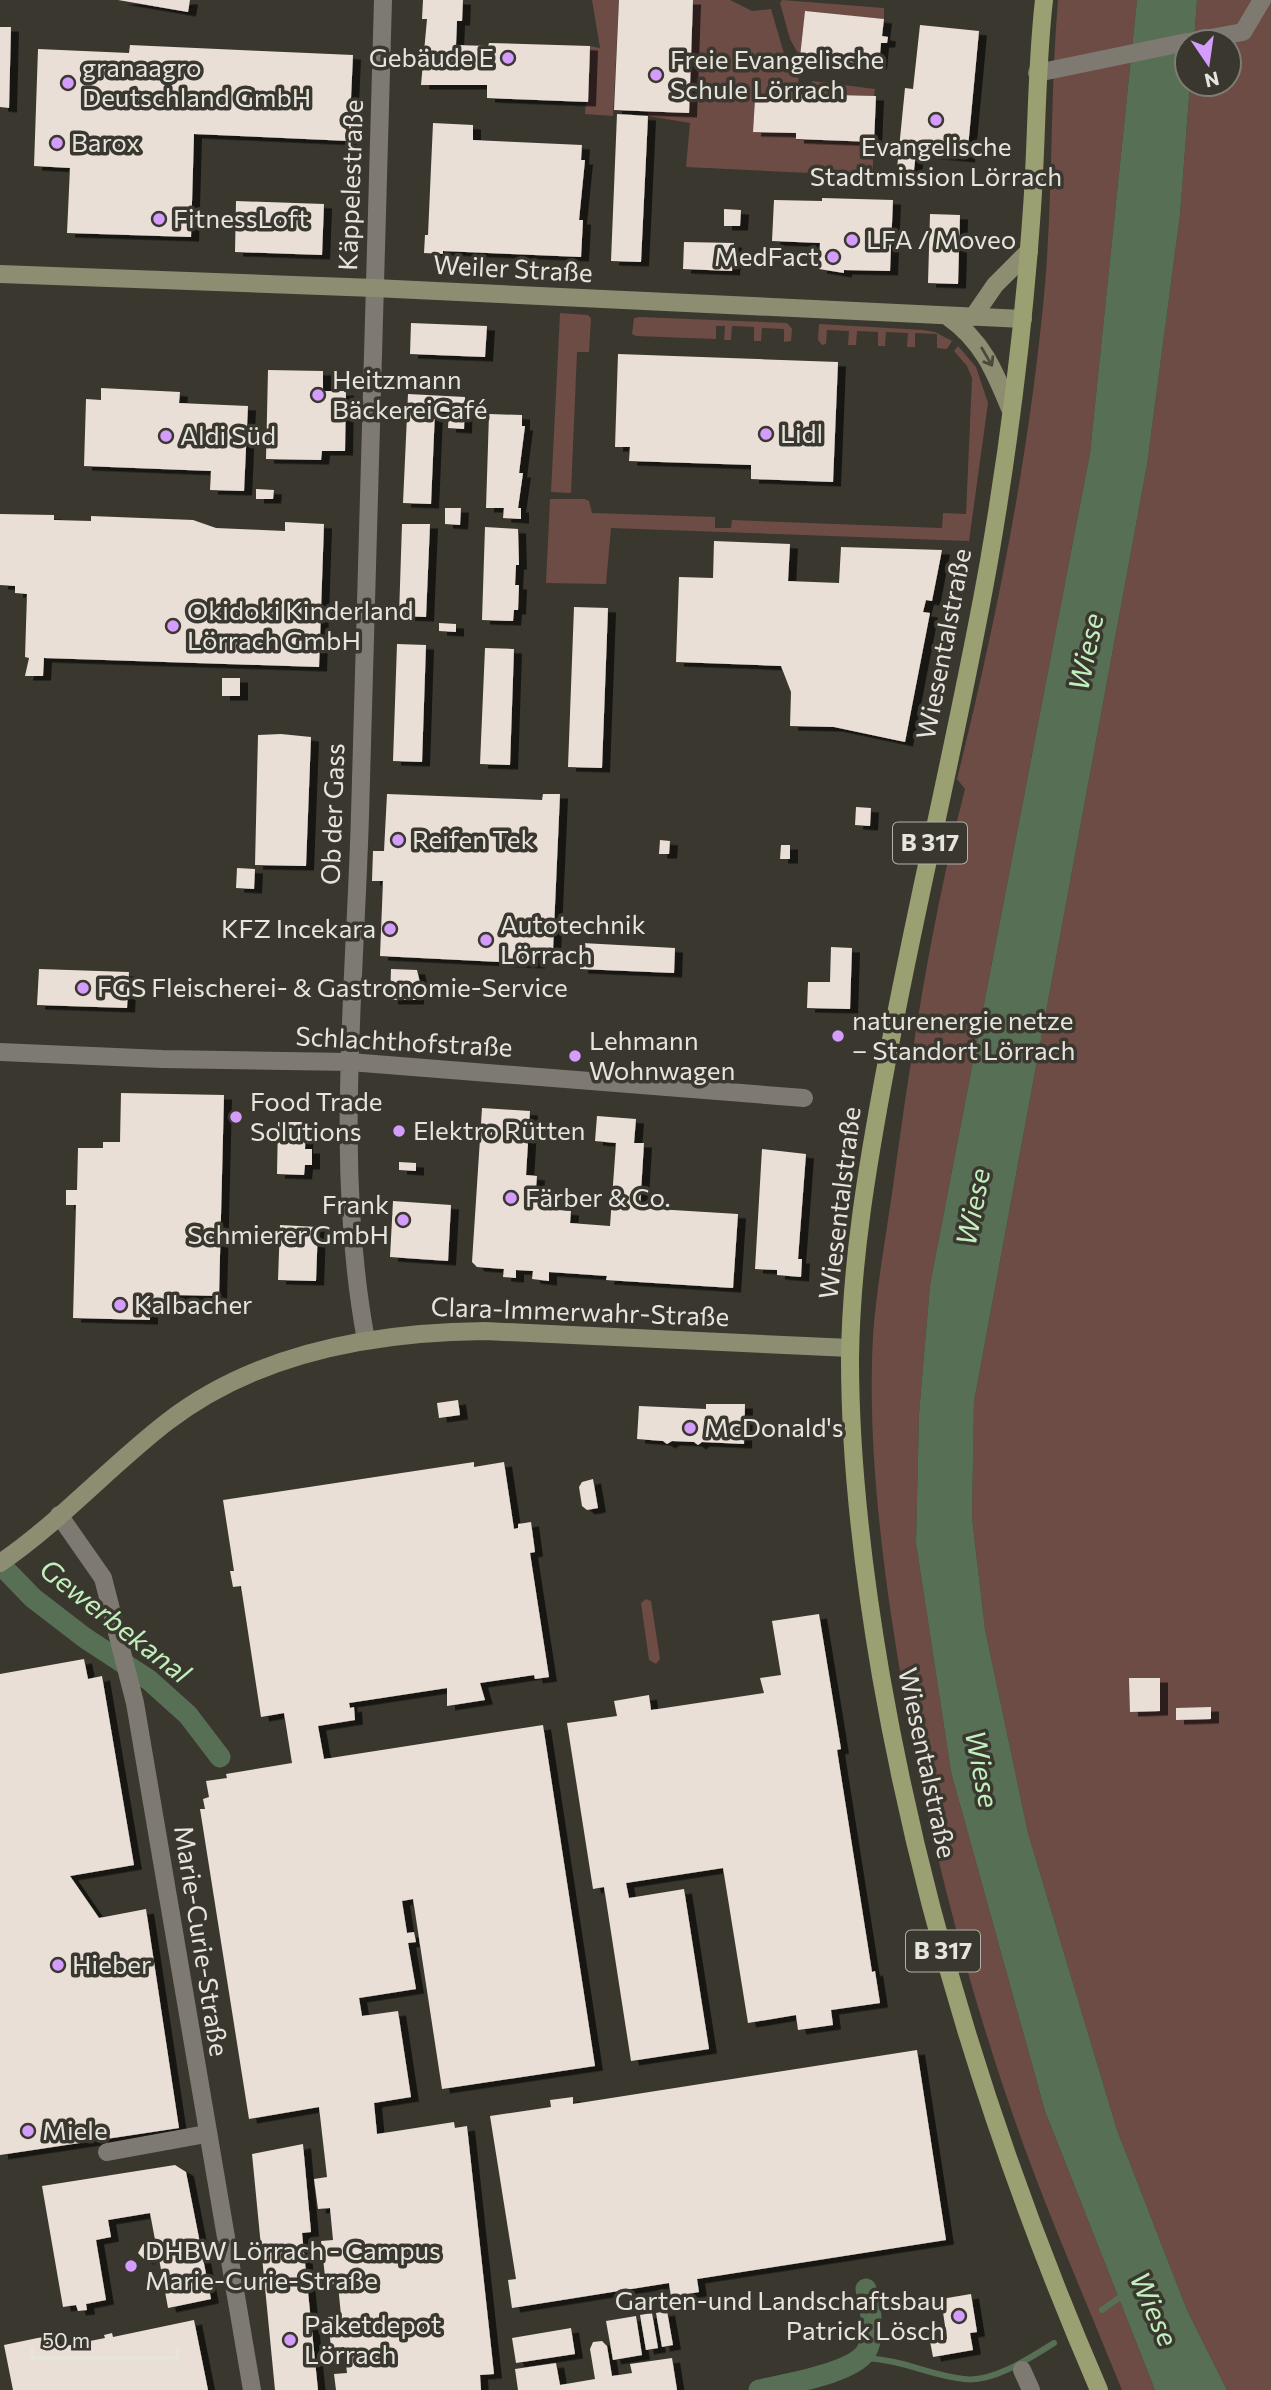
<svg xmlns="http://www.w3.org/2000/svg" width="1271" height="2390" font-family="Commissioner,sans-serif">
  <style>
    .green { fill: #6d4c45 }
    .water { fill: #577055 }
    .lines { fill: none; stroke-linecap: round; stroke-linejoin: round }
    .stream { stroke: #577055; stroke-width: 6 }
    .canal { stroke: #577055; stroke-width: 21 }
    .building { fill: #e9dfd7; filter: url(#shadow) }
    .street { stroke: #7e7a71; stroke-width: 18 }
    .secondary { stroke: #8d8d72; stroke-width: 18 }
    .primary { stroke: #9ba072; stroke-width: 18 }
    .oneway { stroke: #4b483c }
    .poi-dot { fill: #d39cfd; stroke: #3a372e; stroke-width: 2.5 }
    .labels { text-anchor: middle; stroke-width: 7; stroke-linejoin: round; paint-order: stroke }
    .shield { fill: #3a372e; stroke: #b2b0aa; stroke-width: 2 }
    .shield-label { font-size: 24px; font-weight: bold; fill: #e6e4df }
    .poi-label { font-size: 26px; fill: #e6e4df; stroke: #3a372e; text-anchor: start }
    .street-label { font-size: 26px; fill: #e6e4df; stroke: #3a372e }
    .water-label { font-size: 28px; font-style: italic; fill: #c1efbe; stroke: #3a372e }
  </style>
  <defs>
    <filter id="shadow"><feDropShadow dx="8" dy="4.5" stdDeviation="0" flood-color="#0009"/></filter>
  </defs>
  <rect width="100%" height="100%" fill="#3a372e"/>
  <!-- green -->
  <path class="green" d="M592,0H619L613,116L585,114L590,46L600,48Z
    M693,0H730L752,11L771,9L785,57L799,71L797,100L755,99L753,131L796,133L797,140L873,142V176L686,167L690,123L648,116V111L689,113Z
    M782,0L884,8V19L805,12L800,57L790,39L780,3Z
    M1058,0H1137L1090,453L930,1285L919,1414L916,1543L951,1772L1045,2111L1155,2390H1122C1092,2316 1060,2242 1032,2168C966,1991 919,1802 891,1615C878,1524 868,1428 873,1335C877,1283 887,1231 894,1179C912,1048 932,918 965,789L957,779C997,618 1030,452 1045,285C1053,190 1050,95 1058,0Z
    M1197,0H1271V2390H1227L1187,2310L1117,2130L1028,1833L985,1629L972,1518L974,1402L1147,465L1180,215L1190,84H1229V42H1194Z
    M812,81L875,89L874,96L809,94Z
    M560,313L588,315L591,318L589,352H577L571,493L551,492Z
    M639,317L787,323L792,329L791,341L784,342V329L762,328L761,341H754V327L732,326L731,340H724L725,326H716V339L636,336L632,334L634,318Z
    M819,324L923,330L935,332L952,341L947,349L937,348V334L915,333V347H907L908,333L886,332L885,346H878V332L857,331L856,345H848L849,331L827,330L826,344L822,345L818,340Z
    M958,346L976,367L988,403L969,541L611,528L606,584L546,583L550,499H585L589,501L592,513L715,517V528H731L732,520L942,528L943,513L966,514L972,378L967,366L954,351Z
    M646,1599L651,1601L660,1659L656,1664L649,1660L641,1603Z"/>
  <!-- water -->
  <path class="water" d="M1137,0H1197L1194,42H1187V84H1190L1180,215L1147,465L974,1402L972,1518L985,1629L1028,1833L1117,2130L1187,2310L1227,2390H1155L1045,2111L951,1772L916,1543L919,1414L930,1285L1090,453Z"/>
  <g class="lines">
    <!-- stream -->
    <path class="stream" d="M1102,2310L1123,2295
      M862,2358C902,2359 928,2375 964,2379C992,2383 1030,2358 1054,2343"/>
    <!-- canal -->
    <path class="canal" d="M0,1564L33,1598L85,1638L149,1680L188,1715L220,1757
      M759,2390C784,2384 859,2373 868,2348C875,2329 870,2308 866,2289"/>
  </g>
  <!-- building -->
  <path class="building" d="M118,0H190L188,12Z
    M423,0H463L462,21H457L456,45L488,46L489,43L590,46L588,102L487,98V85H421L427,19H422Z
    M619,0H693L689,113L614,110Z
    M805,11L884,19L882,36L888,37L887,43H881L879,65L800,57Z
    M920,25L979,31L967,158L916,153L914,170L897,169L905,88L913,89Z
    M0,27H11L9,108L0,107Z
    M130,45L353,55L349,141L194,134L191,237L67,233L70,168L34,166L38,49L129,53Z
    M797,94L876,96L874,142L796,139V133L753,132L755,99L797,100Z
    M617,114L648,116L641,262L611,261Z
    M433,123L473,125V140L582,145L581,160H585L579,220H583L581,257L443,251V254L424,253L425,235H428Z
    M822,198L893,200L890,271L844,270V273L819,269L820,243L772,241L774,200L822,201Z
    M236,201L324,204L322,255L235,252Z
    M724,209L741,210L740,226H724Z
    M930,214L960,215L958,284L928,283Z
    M684,242L734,243L732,271L683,269Z
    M411,323L487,326L485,357L410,354Z
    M618,354L838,362L833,482L751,479V465L629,461L630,447H615Z
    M268,370L323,371V391H346L345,451H322L321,460L266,459Z
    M101,388L180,392L179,403L248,406L244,491L210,490L211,471L84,466L86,399L101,400Z
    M408,394L465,397L464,429L448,428L449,412L435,411L431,504L403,503Z
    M489,414L522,415V426H525L519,473H523L518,508H521V519L503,518L504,508H486Z
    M256,489L274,490L273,499H256Z
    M445,508H461L460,525L445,524Z
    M0,514L54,515V520L91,521V516L193,520L216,528L285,531V522L324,524L319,667L44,658L43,676H25L29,658L25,657L27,594L15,593V586L0,585Z
    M402,524H430L426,617L399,616Z
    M485,527L518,529L519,565H516L515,585H519L518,610H514L513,621L482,620Z
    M714,541L790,544L788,581L839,583L841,547L942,550L932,601L926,600L923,612L930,613L905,742L834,727L790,726L791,692L781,666L676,662L679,577L713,578Z
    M574,607L608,608L602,768L568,767Z
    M439,623L456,624V632L439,631Z
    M397,644L426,645L422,762L393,761Z
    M485,648L514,649L510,765L480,764Z
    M222,678H240V696H222Z
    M281,734L311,737L306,866L255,865L258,735Z
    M387,794L542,800L543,794H560L553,950L538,949L537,964L380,956L383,881H372L373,851H384Z
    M856,807L871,808L870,826L855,825Z
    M660,840L670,841L669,854H659Z
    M781,845H790V859H780Z
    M237,868L255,869L254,889L236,888Z
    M582,943L675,948L674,973L580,969Z
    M831,947L852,948L850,1009L807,1008L808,982H830Z
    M39,969L129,972L127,1008L37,1005Z
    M391,969L417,970L421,987L416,986V1000H390Z
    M121,1093L224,1095L219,1296L175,1295V1310L150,1309V1320L73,1318L76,1205H66V1190H77L78,1148H103V1142H120Z
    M482,1108L530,1111L526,1175L537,1176L536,1188L547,1189L546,1209L571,1211L570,1223L610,1226L616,1143L595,1141L597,1116L636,1119L634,1143H644L640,1208L738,1214L733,1288L606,1280L607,1276L549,1272V1281L532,1279L533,1271L516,1270V1278L503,1277L504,1269L477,1267L472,1262Z
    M278,1122H306L305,1149H312V1165H305L304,1175L277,1174Z
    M762,1149L806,1154L798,1259H802L801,1277L777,1275V1270L755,1269Z
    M399,1162L416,1163V1171L399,1170Z
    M393,1201L451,1205L448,1261L390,1257Z
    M280,1225L318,1227L316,1281L278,1280Z
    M458,1400L460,1415L439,1418L437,1403Z
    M706,1404H745L744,1444L702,1442L698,1445L694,1442L672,1441L667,1444L663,1441L637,1439L639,1406L706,1409Z
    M474,1462V1467L504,1462L514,1529L518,1528V1524L531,1522L535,1552L530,1553L549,1677L535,1679L534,1675L480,1683L485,1700L447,1706V1688L349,1703L350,1708L354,1707L355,1720L318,1726L324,1759L543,1725L595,2066L442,2089L413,1899L402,1901L407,1933L414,1932L416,1942L408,1943L416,1989L359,1998L362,2016L398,2011L411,2097L374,2103L377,2134L454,2122L455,2128L467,2126L494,2374L480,2375L481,2390H336L334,2374L347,2373L344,2347L331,2348L328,2317L341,2316L338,2284L326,2285L321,2241L333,2240L330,2208L318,2209L314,2179L327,2177L319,2107L249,2119L200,1809H205L203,1799L209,1797L206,1781L227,1778L226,1774L292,1763L284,1713L261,1717L241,1586L233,1587L230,1571H234L223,1500Z
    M593,1479L598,1508L587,1510L582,1506L579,1487L582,1482Z
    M819,1614L841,1749L837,1750L872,1972L875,1971L880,2003L831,2010L833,2025L798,2030L796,2015L748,2023L723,1868L626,1883L629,1898L684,1889L709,2049L631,2061L604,1887L593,1889L567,1723L617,1716L614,1701L649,1695L651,1710L764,1693L760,1678L781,1675L772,1621Z
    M84,1659L88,1679L102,1676L134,1865L70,1876L99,1918L146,1909L179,2128L0,2155V1674Z
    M1129,1678H1160V1711L1130,1712Z
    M1211,1707V1719L1176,1720V1708Z
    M917,2050L946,2240L697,2279L699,2292L671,2297L669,2283L512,2308L508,2280L516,2279L490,2116L551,2107L550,2100L573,2097V2104Z
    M303,2144L311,2232L302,2233L318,2390H275L252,2154Z
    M175,2165L186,2172L211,2299L168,2308L158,2253L145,2260L138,2253L143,2244L156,2245L150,2213L108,2220L111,2237L96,2240L106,2300L86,2304L87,2310L78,2311L76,2305L63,2307L42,2186Z
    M971,2294L977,2332L970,2333L973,2350L933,2357L930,2341L947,2339L941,2299Z
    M667,2311L673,2345L662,2347L656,2313Z
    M652,2313L658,2348L646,2350L640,2315Z
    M636,2316L642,2355L613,2360L606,2321Z
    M194,2320L208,2390H13L4,2345L52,2335L55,2348L105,2338L104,2335L112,2333L113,2337Z
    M571,2328L575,2354L516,2363L512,2338Z
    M602,2341L607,2346L612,2376L632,2373L630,2364L672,2358L677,2390H518L515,2369L556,2363L560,2385L595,2379L590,2349L593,2342Z"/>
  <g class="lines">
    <!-- street -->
    <path class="street" d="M1189,42L1243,32L1262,0
      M1037,73L1187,42
      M0,1052L162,1059L350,1062L804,1098
      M366,1340C334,1168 355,988 360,815C368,543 375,272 383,0
      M59,1515L103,1578L135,1703L252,2390
      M107,2152L206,2134
      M1022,2370L1031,2390"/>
    <!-- secondary -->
    <path class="secondary" d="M0,274L374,288L1023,319
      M947,316C983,341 995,372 1011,411
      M973,317L995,285L1029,251
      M0,1563C60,1522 110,1466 167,1422C256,1353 375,1332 485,1331L850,1348"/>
    <!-- primary -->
    <path class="primary" d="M1044,0C1036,69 1037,139 1032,208C1024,326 1009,445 989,561C959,731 917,898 886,1066C868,1162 851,1261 850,1359C850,1465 863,1571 881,1676C924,1922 1000,2161 1099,2390"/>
  </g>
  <!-- one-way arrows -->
  <defs><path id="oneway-shaft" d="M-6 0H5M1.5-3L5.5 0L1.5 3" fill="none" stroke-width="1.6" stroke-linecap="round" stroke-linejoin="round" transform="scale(1.75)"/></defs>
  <use class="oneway" href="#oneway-shaft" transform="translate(987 357) rotate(60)"/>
  <!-- markers -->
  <g class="poi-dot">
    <circle cx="508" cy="58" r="7"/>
    <circle cx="656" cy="75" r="7"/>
    <circle cx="68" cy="83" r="7"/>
    <circle cx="936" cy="120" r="7"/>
    <circle cx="57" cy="143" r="7"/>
    <circle cx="159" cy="219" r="7"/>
    <circle cx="852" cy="240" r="7"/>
    <circle cx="833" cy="257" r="7"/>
    <circle cx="318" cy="395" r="7"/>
    <circle cx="766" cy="434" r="7"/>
    <circle cx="166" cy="436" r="7"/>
    <circle cx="173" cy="626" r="7"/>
    <circle cx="398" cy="840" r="7"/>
    <circle cx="390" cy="929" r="7"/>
    <circle cx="486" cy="940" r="7"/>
    <circle cx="83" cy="988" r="7"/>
    <circle cx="838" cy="1036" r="7"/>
    <circle cx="575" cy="1056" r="7"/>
    <circle cx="236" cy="1117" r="7"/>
    <circle cx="399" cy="1131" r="7"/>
    <circle cx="511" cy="1198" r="7"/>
    <circle cx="403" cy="1220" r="7"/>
    <circle cx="120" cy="1305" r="7"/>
    <circle cx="690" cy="1428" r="7"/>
    <circle cx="58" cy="1965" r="7"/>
    <circle cx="28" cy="2131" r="7"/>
    <circle cx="131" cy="2266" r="7"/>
    <circle cx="959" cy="2316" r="7"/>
    <circle cx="290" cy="2340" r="7"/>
  </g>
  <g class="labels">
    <!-- shield labels -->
    <g class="shield">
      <rect x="893" y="822.5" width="74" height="41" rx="5"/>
      <rect x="906" y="1930.5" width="74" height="41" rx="5"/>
    </g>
    <g class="shield-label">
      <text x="930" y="851">B 317</text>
      <text x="943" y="1959">B 317</text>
    </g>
    <!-- poi labels -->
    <g class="poi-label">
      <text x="494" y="67" text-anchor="end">Gebäude E</text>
      <text x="670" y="69">Freie Evangelische<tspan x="670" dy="30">Schule Lörrach</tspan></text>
      <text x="82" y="77">granaagro<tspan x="82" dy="30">Deutschland GmbH</tspan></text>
      <text x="71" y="152">Barox</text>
      <text x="936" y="156" text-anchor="middle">Evangelische<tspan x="936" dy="30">Stadtmission Lörrach</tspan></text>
      <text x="173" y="228">FitnessLoft</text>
      <text x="866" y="249">LFA / Moveo</text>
      <text x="819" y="266" text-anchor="end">MedFact</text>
      <text x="332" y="389">Heitzmann<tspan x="332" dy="30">BäckereiCafé</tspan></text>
      <text x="780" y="443">Lidl</text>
      <text x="180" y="445">Aldi Süd</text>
      <text x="187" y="620">Okidoki Kinderland<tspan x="187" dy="30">Lörrach GmbH</tspan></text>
      <text x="412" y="849">Reifen Tek</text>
      <text x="500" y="934">Autotechnik<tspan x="500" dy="30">Lörrach</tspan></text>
      <text x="376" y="938" text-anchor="end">KFZ Incekara</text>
      <text x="97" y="997">FGS Fleischerei- &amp; Gastronomie-Service</text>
      <text x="852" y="1030">naturenergie netze<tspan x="852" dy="30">– Standort Lörrach</tspan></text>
      <text x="589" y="1050">Lehmann<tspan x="589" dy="30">Wohnwagen</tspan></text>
      <text x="250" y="1111">Food Trade<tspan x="250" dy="30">Solutions</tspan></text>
      <text x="413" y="1140">Elektro Rütten</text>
      <text x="525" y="1207">Färber &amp; Co.</text>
      <text x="389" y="1214" text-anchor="end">Frank<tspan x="389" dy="30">Schmierer GmbH</tspan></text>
      <text x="134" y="1314">Kalbacher</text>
      <text x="704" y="1437">McDonald's</text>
      <text x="72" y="1974">Hieber</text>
      <text x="42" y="2140">Miele</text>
      <text x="145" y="2260">DHBW Lörrach - Campus<tspan x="145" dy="30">Marie-Curie-Straße</tspan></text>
      <text x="945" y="2310" text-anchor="end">Garten-und Landschaftsbau<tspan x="945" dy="30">Patrick Lösch</tspan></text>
      <text x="304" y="2334">Paketdepot<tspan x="304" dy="30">Lörrach</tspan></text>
    </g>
    <!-- street labels -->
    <g class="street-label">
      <text transform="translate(351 185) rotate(-88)" y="9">Käppelestraße</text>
      <text transform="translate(513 269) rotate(3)" y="9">Weiler Straße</text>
      <text transform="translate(944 644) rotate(-79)" y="9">Wiesentalstraße</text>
      <text transform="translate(333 814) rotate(-88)" y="9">Ob der Gass</text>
      <text transform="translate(404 1042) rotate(3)" y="9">Schlachthofstraße</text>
      <text transform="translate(840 1203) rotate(-83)" y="9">Wiesentalstraße</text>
      <text transform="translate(580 1312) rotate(2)" y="9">Clara-Immerwahr-Straße</text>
      <text transform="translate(927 1763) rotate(78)" y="9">Wiesentalstraße</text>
      <text transform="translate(201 1941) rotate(81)" y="9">Marie-Curie-Straße</text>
    </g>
    <!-- water labels -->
    <g class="water-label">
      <text transform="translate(1086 652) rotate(-78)" y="10">Wiese</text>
      <text transform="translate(973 1207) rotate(-79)" y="10">Wiese</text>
      <text transform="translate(115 1621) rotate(38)" y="10">Gewerbekanal</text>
      <text transform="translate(982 1769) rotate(79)" y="10">Wiese</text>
      <text transform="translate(1154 2309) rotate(66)" y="10">Wiese</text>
    </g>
  </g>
  <!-- north arrow -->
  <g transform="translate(1208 63) rotate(167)"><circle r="33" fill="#3a372e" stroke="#7f7c75" stroke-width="2"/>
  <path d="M0-5L12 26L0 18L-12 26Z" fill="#d39cfd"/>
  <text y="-10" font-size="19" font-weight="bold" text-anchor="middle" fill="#e6e4df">N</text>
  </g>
  <!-- scale -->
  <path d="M32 2348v10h145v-10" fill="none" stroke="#e6e4df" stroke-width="3.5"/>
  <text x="42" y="2348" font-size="21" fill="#e6e4df" stroke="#3a372e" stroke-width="5" paint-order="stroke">50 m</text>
</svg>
